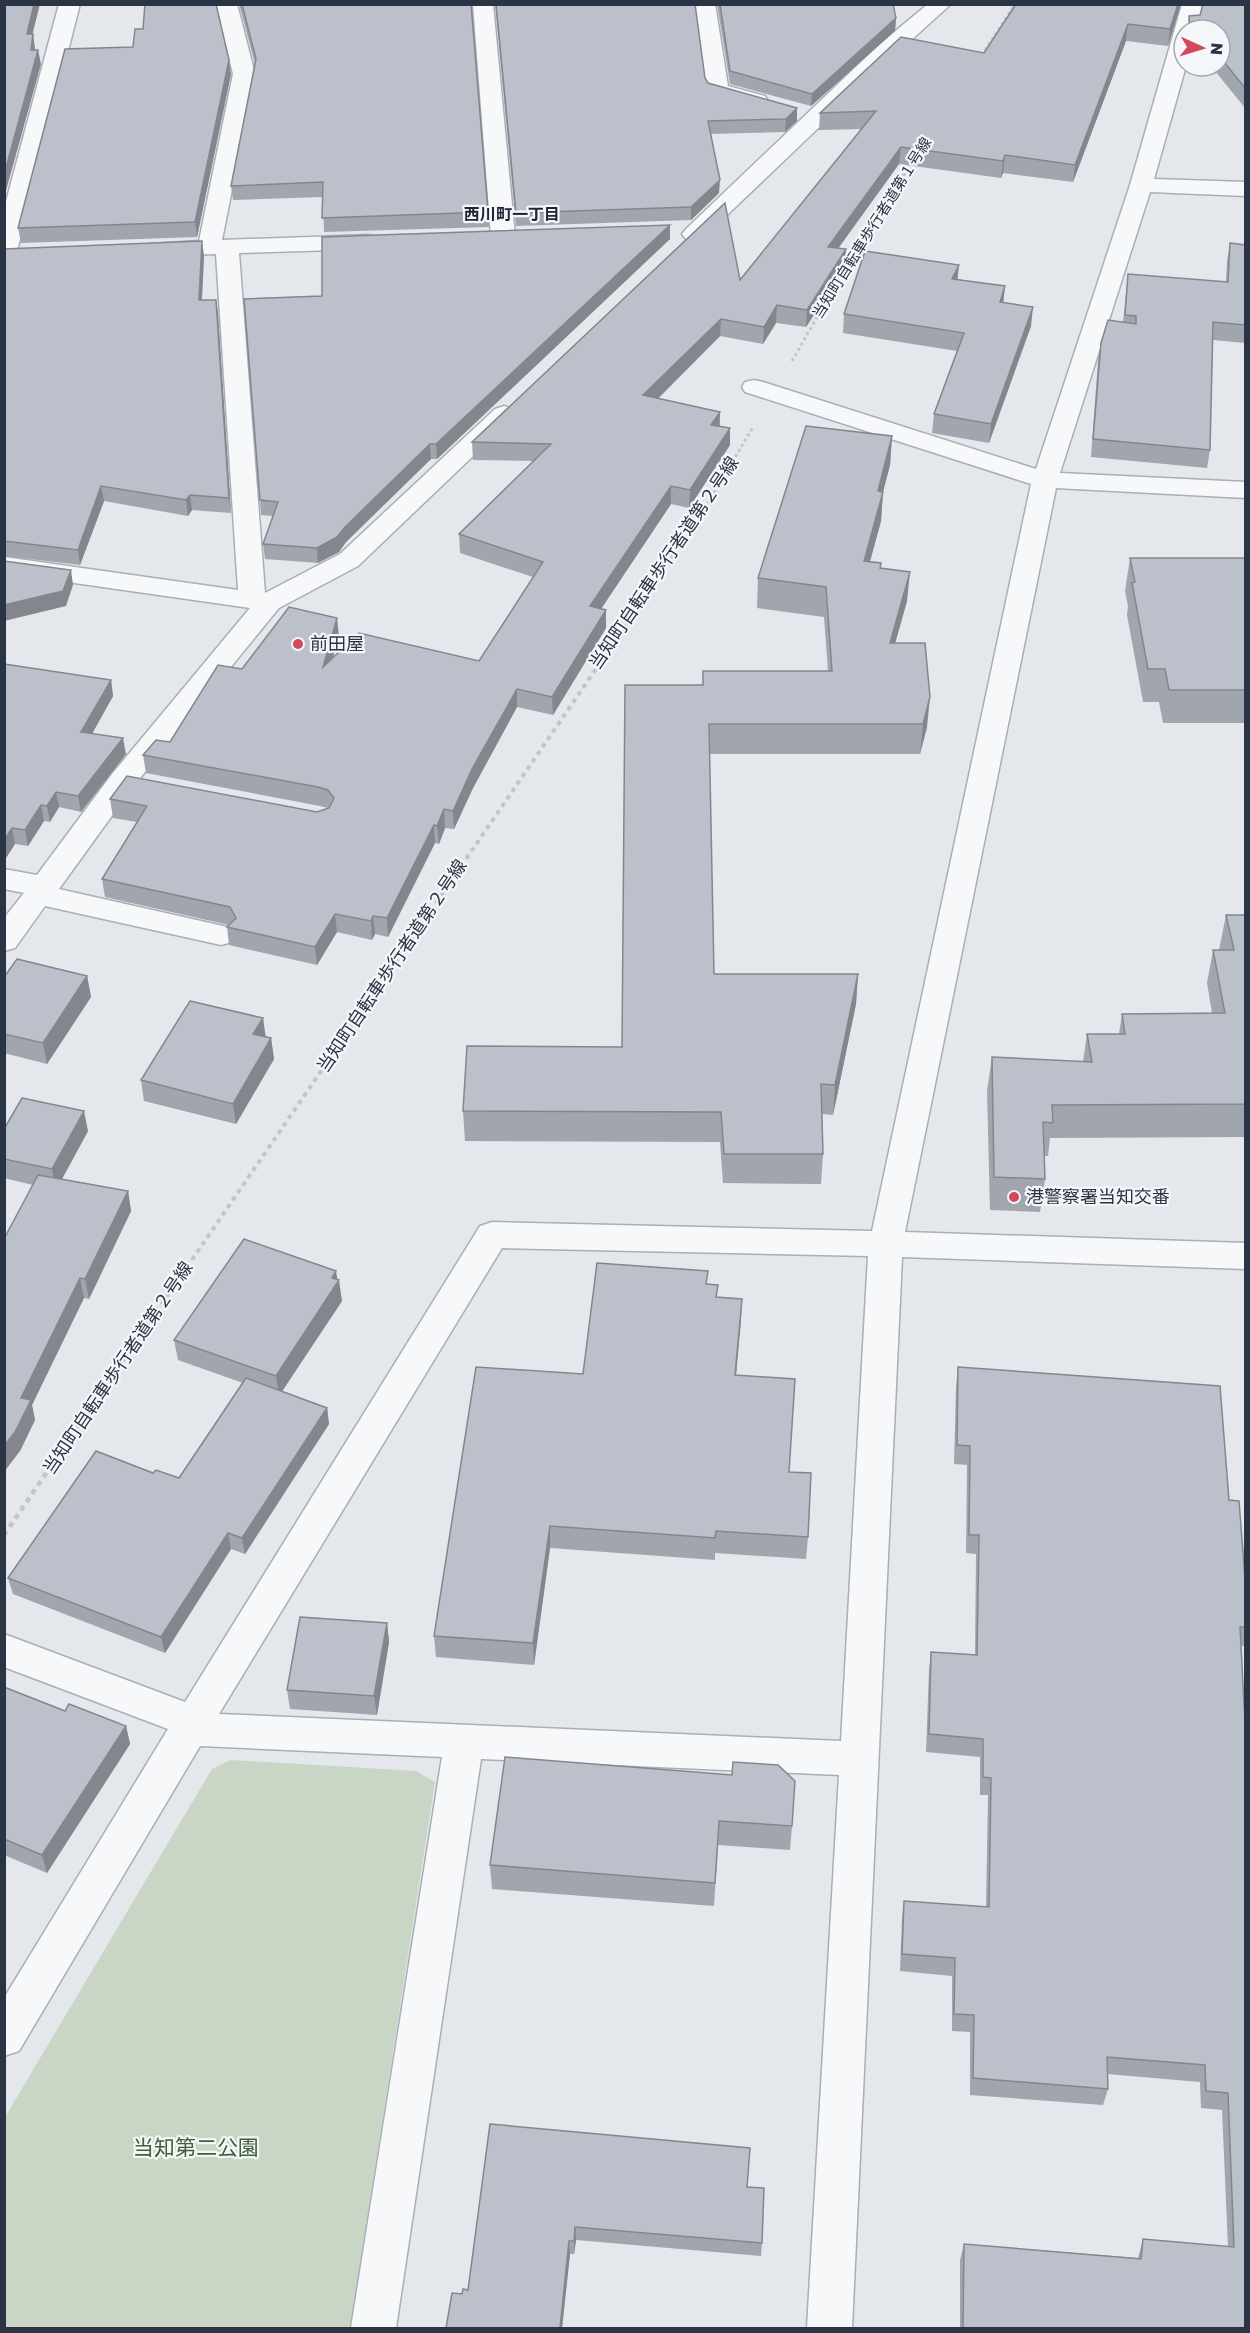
<svg xmlns="http://www.w3.org/2000/svg" width="1250" height="2333" font-family="'Golos Text','Noto Sans JP',sans-serif">
  <style>
    .green { fill: #c9d6c5 }
    .lines { fill: none; stroke-linecap: round; stroke-linejoin: round }
    .minor-casing { stroke: #a9aeb7; stroke-width: 3 }
    .path-far2 { stroke: #c2c5cb; stroke-width: 3; stroke-dasharray: 3 3; stroke-linecap: butt }
    .path-far1 { stroke: #c2c5cb; stroke-width: 4; stroke-dasharray: 4.5 4.5; stroke-linecap: butt }
    .path { stroke: #c2c5cb; stroke-width: 4.5; stroke-dasharray: 5 5; stroke-linecap: butt }
    .minor { fill: #f7f8fa; fill-rule: evenodd }
    .wall { fill: #a1a5ae }
    .shaded-wall { fill: #83868d }
    .building { fill: #bbc0ca; stroke: #83868d; stroke-width: 1.5 }
    .poi-dot { fill: #d1495b; stroke: #f4f6f9; stroke-width: 2 }
    .labels { text-anchor: middle; stroke-width: 4.5; stroke-linejoin: round; paint-order: stroke }
    .far-street-label { font-size: 15px; fill: #2b3445; stroke: #f4f6f9 }
    .far-neighbourhood-label { font-size: 16px; font-weight: bold; fill: #1d2536; stroke: #f4f6f9 }
    .street-label { font-size: 18px; fill: #2b3445; stroke: #f4f6f9 }
    .poi-label { font-size: 18px; fill: #2b3445; stroke: #f4f6f9; text-anchor: start }
    .near-park-label { font-size: 21px; fill: #3f6138; stroke: #f4f6f9 }
  </style>
  <rect width="100%" height="100%" fill="#e4e7ec"/>
  <!-- green -->
  <path class="green" d="M231,1760L416,1771L435,1782L350,2328H5V2117L212,1769Z"/>
  <g class="lines">
    <!-- minor casing -->
    <g class="minor-casing">
      <path id="minor" d="M59,4H80L16,255L12,260L4,262V209Z
        M216,4H237L255,74L222,240L368,235L376,237L380,242L376,247L368,249L239,253L265,593L340,554L495,409L504,406L513,409L517,414L358,566L279,608L132,788L59,889L232,928L236,935L232,942L221,945L45,906L15,948L4,951V918L24,893L4,889V869L37,875L112,774L250,608L4,573V557L238,590L216,254L159,256L151,254L147,249L151,244L199,241L233,74Z
        M473,4H493L515,236L511,241H495L491,236Z
        M694,4H715L728,86L765,96L768,101L765,106L757,108L710,95L707,90Z
        M928,4H951L897,53L702,239H686L682,234L686,229L881,43Z
        M1182,4H1203L1196,30H1184L1186,66L1154,179L1246,182V196L1150,192L1060,473L1246,482V498L1056,488L905,1232L1246,1243V1269L902,1257L852,2328H807L839,1775L481,1759L396,2328H351L442,1757L200,1746L19,2051L4,2056V1998L168,1729L4,1667V1634L185,1702L480,1226L492,1222L872,1231L1031,484L745,392L742,387L745,382L754,380L763,382L1036,469L1130,185ZM502,1248L868,1256L841,1741L219,1714Z"/>
    </g>
    <!-- path-far2 -->
    <path class="path-far2" d="M982,55L1015,4
      M792,361L856,249L912,162
      M651,588L701,515L753,427"/>
    <!-- path-far1 -->
    <path class="path-far1" d="M131,1349L652,587"/>
    <!-- path -->
    <path class="path" d="M4,1535L132,1347"/>
    <!-- minor -->
    <use href="#minor" class="minor"/>
  </g>
  <!-- wall -->
  <path class="wall" d="M239,4H471L489,227L324,232L323,197L233,200L231,186L255,64Z
    M495,4H695L705,78L708,83L797,108V121L785,132L710,134L719,193L691,220L516,226Z
    M717,4H893L896,18L895,31L811,106L730,84Z
    M1181,4L1168,46L1126,41L1073,182L1003,173L1001,178L899,164L838,248L846,249L845,267L806,327L776,323L763,344L720,336L658,399L720,412V426L730,428V445L689,508L671,504L601,609L606,610V628L553,715L517,707L473,788L454,829L445,828L439,844L435,843L388,937L375,934L372,940L337,932L317,965L229,945L227,927L229,925L105,897L102,879L137,822L113,818L110,799L317,812L328,808L320,806L146,773L143,755L170,742L242,669L339,636L333,658L479,661L533,577L460,553L459,534L533,461L473,460L472,442L740,280L862,129L819,130L820,113L984,53Z
    M1245,4V108L1211,66H1220V30H1187L1189,16L1200,15Z
    M143,29L231,74L197,237L21,243L18,228L133,47Z
    M670,225V239L437,459H431L346,542L339,552L318,563L265,559L263,544L273,516L261,515L260,500L322,296Z
    M1230,243L1245,245V343L1213,340L1210,450L1207,468L1091,457L1098,360L1101,343L1123,322L1128,274L1226,282L1227,261Z
    M4,249L204,256L202,300H216L218,314L231,513L192,510L188,516L104,501L80,565L4,556Z
    M959,265L957,279L1005,286L1003,303L1031,326L989,443L932,433L934,414L957,351L843,333L844,314Z
    M892,436L890,465L883,492L881,521L870,562L881,563V568L907,601L895,643L927,727L920,754H709L714,974H858L856,1004L833,1115L822,1114L823,1154L821,1184L723,1183L720,1142L465,1141L463,1111L622,1047L703,685V671H828L824,617L757,608L758,578Z
    M1130,558H1245V723H1163L1159,702H1143L1127,615L1128,606L1125,591Z
    M4,664L111,680L113,696L92,734L126,754L81,812L59,807L50,822L44,821L28,846L15,844L4,861Z
    M1226,915H1245V1137L1050,1138L1048,1156H1044L1045,1179L1040,1212L990,1210L987,1091L992,1057L1083,1062L1087,1034H1119L1122,1014L1212,1013L1207,983L1213,950H1219Z
    M87,976L91,997L47,1064L4,1053V977Z
    M263,1018L265,1037L271,1038L274,1059L236,1124L144,1101L141,1080Z
    M4,1129L88,1131L62,1179L128,1191L131,1211L89,1299L84,1298L32,1405L35,1420L20,1451L33,1185L4,1178Z
    M337,1280L342,1301L282,1391L327,1408L329,1424L245,1554L231,1549L165,1653L13,1594L8,1578L153,1473L179,1478L243,1383L178,1360L174,1340Z
    M707,1284L717,1297L742,1299L736,1375L789,1472L808,1537L806,1559L715,1553V1560L550,1548L534,1665L436,1657L434,1636L583,1374Z
    M958,1367L1229,1500L1245,1578V1646H1241L1245,2328H960V2260L964,2244L1138,2258L1143,2239L1228,2247L1222,2110L1201,2108L1200,2082L1107,2074L1108,2089L1103,2105L970,2095V2032L952,2031V1976L900,1971L902,1918L904,1901L986,1907L988,1795H980V1757L926,1752L929,1670L931,1652L975,1655L976,1554L966,1553L967,1465L954,1464L956,1386Z
    M387,1623L389,1642L377,1715L290,1709L287,1690Z
    M4,1687L65,1711L126,1726L130,1744L47,1873L4,1855Z
    M505,1757L792,1826L790,1850L718,1845L714,1906L492,1889L490,1865Z
    M490,2124L747,2187L762,2243L761,2256L576,2240L574,2254H570L562,2328H446L462,2294L468,2290Z"/>
  <!-- shaded-wall -->
  <path class="shaded-wall" d="M34,4H40L29,48L27,34Z
    M1178,4H1181L1168,46L1170,29Z
    M896,18L895,31L811,106L812,94Z
    M1128,24L1126,41L1073,182L1075,165Z
    M33,34L35,48L33,64L31,50Z
    M38,50L41,64L4,198V175Z
    M229,60L231,74L197,237L195,222Z
    M797,108V121L785,132L786,119Z
    M901,147L899,164L827,264L828,247Z
    M1005,155L1003,173L1001,178L1003,161Z
    M720,180L719,193L691,220V207Z
    M670,225V239L437,459L436,444Z
    M202,241L204,256L201,315L199,300Z
    M846,249L845,267L806,327L807,310Z
    M959,265L957,284L952,279Z
    M1005,286L1003,305L1000,302Z
    M216,300L218,314L231,513L229,498Z
    M777,305L776,323L763,344L764,327Z
    M1033,307L1031,326L989,443L991,424Z
    M721,319L720,336L643,413V395Z
    M720,412L719,430L711,425Z
    M730,428V445L689,508L690,490Z
    M892,436L890,465L876,518L883,492L881,521L862,590L864,561L878,491Z
    M430,444L431,459L346,542L339,552L318,563L317,548L345,527Z
    M101,486L104,501L80,565L78,550Z
    M671,486V504L591,624L590,606Z
    M190,495L192,510L188,516L186,500Z
    M71,570L73,585L66,606L4,621V605Z
    M910,572L907,601L887,672L890,643Z
    M606,610V628L553,715L552,697Z
    M337,618L339,636L325,685L323,667Z
    M111,680L113,696L84,748L81,732Z
    M517,689V707L473,788L454,829L453,811L472,769Z
    M930,697L927,727L920,754L923,724Z
    M123,738L126,754L81,812L78,796Z
    M56,792L59,807L50,822L47,806Z
    M41,805L44,821L28,846L25,830Z
    M444,809L445,828L439,844L437,826Z
    M434,825L435,843L388,937L387,918Z
    M12,828L15,844L4,861V840Z
    M335,914L337,932L317,965L315,947Z
    M373,916L375,934L372,940L371,921Z
    M858,974L856,1004L833,1115L835,1085Z
    M87,976L91,997L47,1064L43,1043Z
    M263,1018L266,1039L253,1034Z
    M271,1038L274,1059L236,1124L233,1104Z
    M84,1111L88,1131L56,1190L52,1169Z
    M128,1191L131,1211L89,1299L85,1279Z
    M336,1271L338,1283L339,1280L342,1301L279,1396L276,1376Z
    M80,1278L84,1298L32,1405L35,1420L20,1451L4,1472V1446L21,1398Z
    M742,1299L741,1321L734,1397L735,1375Z
    M327,1408L329,1424L245,1554L242,1538Z
    M550,1526V1548L534,1665L533,1643Z
    M228,1533L231,1549L165,1653L161,1637Z
    M387,1623L389,1642L377,1715L374,1696Z
    M126,1726L130,1744L47,1873L42,1855Z
    M575,2227L576,2240L574,2254V2241Z
    M569,2241L570,2254L562,2328H560Z"/>
  <!-- building -->
  <path class="building" d="M4,4H34L27,34H33L31,50H38L4,175Z
    M145,4H216L229,60L195,222L18,228L65,49L133,47L135,29H143Z
    M242,4H471L488,212L322,218L323,182L231,186L256,59Z
    M496,4H695L705,78L708,83L797,108L786,119L708,121L720,180L691,207L516,213Z
    M720,4H893L896,18L812,94L730,71Z
    M1016,4H1178L1170,29L1128,24L1075,165L1005,155L1003,161L901,147L828,247L846,249L807,310L777,305L764,327L721,319L643,395L720,412L711,425L730,428L690,490L671,486L590,606L606,610L552,697L517,689L472,769L453,811L444,809L437,826L434,825L387,918L373,916L371,921L335,914L315,947L227,927L236,918L230,907L102,879L147,806L110,799L127,776L317,812L329,808L334,798L328,790L318,787L143,755L156,740L170,742L218,665L242,669L289,607L337,618L323,667L359,633L479,661L543,562L459,534L551,444L472,442L725,203L740,280L876,111L820,113L901,37L984,53Z
    M1203,4H1245V88L1220,57V30H1190L1189,16L1200,15Z
    M670,225L436,444H430L345,527L337,537L317,548L263,544L278,502L260,500L244,299L322,296V237Z
    M202,241L199,300H216L229,498L190,495L186,500L101,486L78,550L4,541V249Z
    M1230,243L1245,245V325L1213,322L1210,450L1093,439L1101,343L1108,320L1136,324V316L1125,315L1128,274L1228,282Z
    M865,251L959,265L952,279L1005,286L1000,302L1033,307L991,424L934,414L964,333L844,314Z
    M806,426L892,436L878,491L883,492L864,561L881,563L880,568L910,572L890,643H925L930,697L923,724H709L714,974H858L835,1085L821,1084L823,1154H724L721,1112L463,1111L467,1046L622,1047L625,685H703V671H832L826,587L758,578Z
    M1130,558H1245V690H1169L1165,669H1148L1132,583L1135,582Z
    M4,561L71,570L63,591L4,605Z
    M4,664L111,680L81,732L123,738L78,796L56,792L47,806L41,805L25,830L12,828L4,840Z
    M1226,915H1245V1104L1052,1105L1053,1123L1043,1122L1045,1179L994,1177L992,1057L1092,1062L1087,1034H1125L1122,1014L1225,1013L1213,950H1234Z
    M17,959L87,976L43,1043L4,1034V977Z
    M190,1001L263,1018L253,1034L271,1038L233,1104L141,1080Z
    M22,1098L84,1111L52,1169L4,1159V1129Z
    M38,1175L128,1191L85,1279L80,1278L21,1398L31,1400L15,1432L4,1446V1239Z
    M244,1239L336,1271L332,1278L339,1280L276,1376L174,1340Z
    M597,1263L708,1271L706,1284L718,1285L716,1297L742,1299L735,1375L795,1379L789,1472L811,1473L808,1537L716,1531L715,1538L550,1526L533,1643L434,1636L476,1367L583,1374Z
    M958,1367L1220,1386L1229,1500L1239,1501L1245,1578V1627H1240L1245,1722V2328H963L964,2244L1141,2259L1143,2239L1234,2247L1228,2093L1206,2091L1205,2065L1107,2057L1108,2089L973,2078L974,2015L954,2014L955,1958L902,1954L904,1901L989,1907L991,1778L983,1777V1739L929,1734L931,1652L977,1655L979,1535H969L970,1446L957,1445Z
    M246,1378L327,1408L242,1538L228,1533L161,1637L8,1578L96,1451L153,1473L156,1470L179,1478Z
    M300,1617L387,1623L374,1696L287,1690Z
    M4,1687L65,1711L69,1704L126,1726L42,1855L4,1839Z
    M505,1757L732,1775L733,1762L778,1765L795,1781L792,1826L719,1821L715,1883L490,1865Z
    M490,2124L750,2148L747,2187L764,2188L762,2243L575,2227L574,2241H569L560,2328H446L452,2293L462,2294L463,2289L468,2290Z"/>
  <!-- markers -->
  <g class="poi-dot">
    <circle cx="298" cy="644" r="6"/>
    <circle cx="1014" cy="1197" r="6"/>
  </g>
  <g class="labels">
    <!-- far-street labels -->
    <g class="far-street-label">
      <text transform="translate(872 228) rotate(-58)" y="5">当知町自転車歩行者道第１号線</text>
    </g>
    <!-- far-neighbourhood labels -->
    <g class="far-neighbourhood-label">
      <text x="512" y="220">西川町一丁目</text>
    </g>
    <!-- street labels -->
    <g class="street-label">
      <text transform="translate(664 563) rotate(-56)" y="6">当知町自転車歩行者道第２号線</text>
      <text transform="translate(392 966) rotate(-56)" y="6">当知町自転車歩行者道第２号線</text>
      <text transform="translate(118 1368) rotate(-56)" y="6">当知町自転車歩行者道第２号線</text>
    </g>
    <!-- poi labels -->
    <g class="poi-label">
      <text x="310" y="650">前田屋</text>
      <text x="1026" y="1203">港警察署当知交番</text>
    </g>
    <!-- near-park labels -->
    <g class="near-park-label">
      <text x="196" y="2155">当知第二公園</text>
    </g>
  </g>
  <!-- border -->
  <rect width="1250" height="2333" fill="none" stroke="#2b3445" stroke-width="12"/>
  <!-- north arrow -->
  <g transform="translate(1202 48) rotate(94)"><circle r="28" fill="#f4f6f9" stroke="#a4a8b1" stroke-width="1.5"/>
  <path d="M0-4.5L10 22L0 15L-10 22Z" fill="#d1495b"/>
  <text y="-9" font-size="16" font-weight="bold" text-anchor="middle" fill="#2b3445">N</text>
  </g>
</svg>
